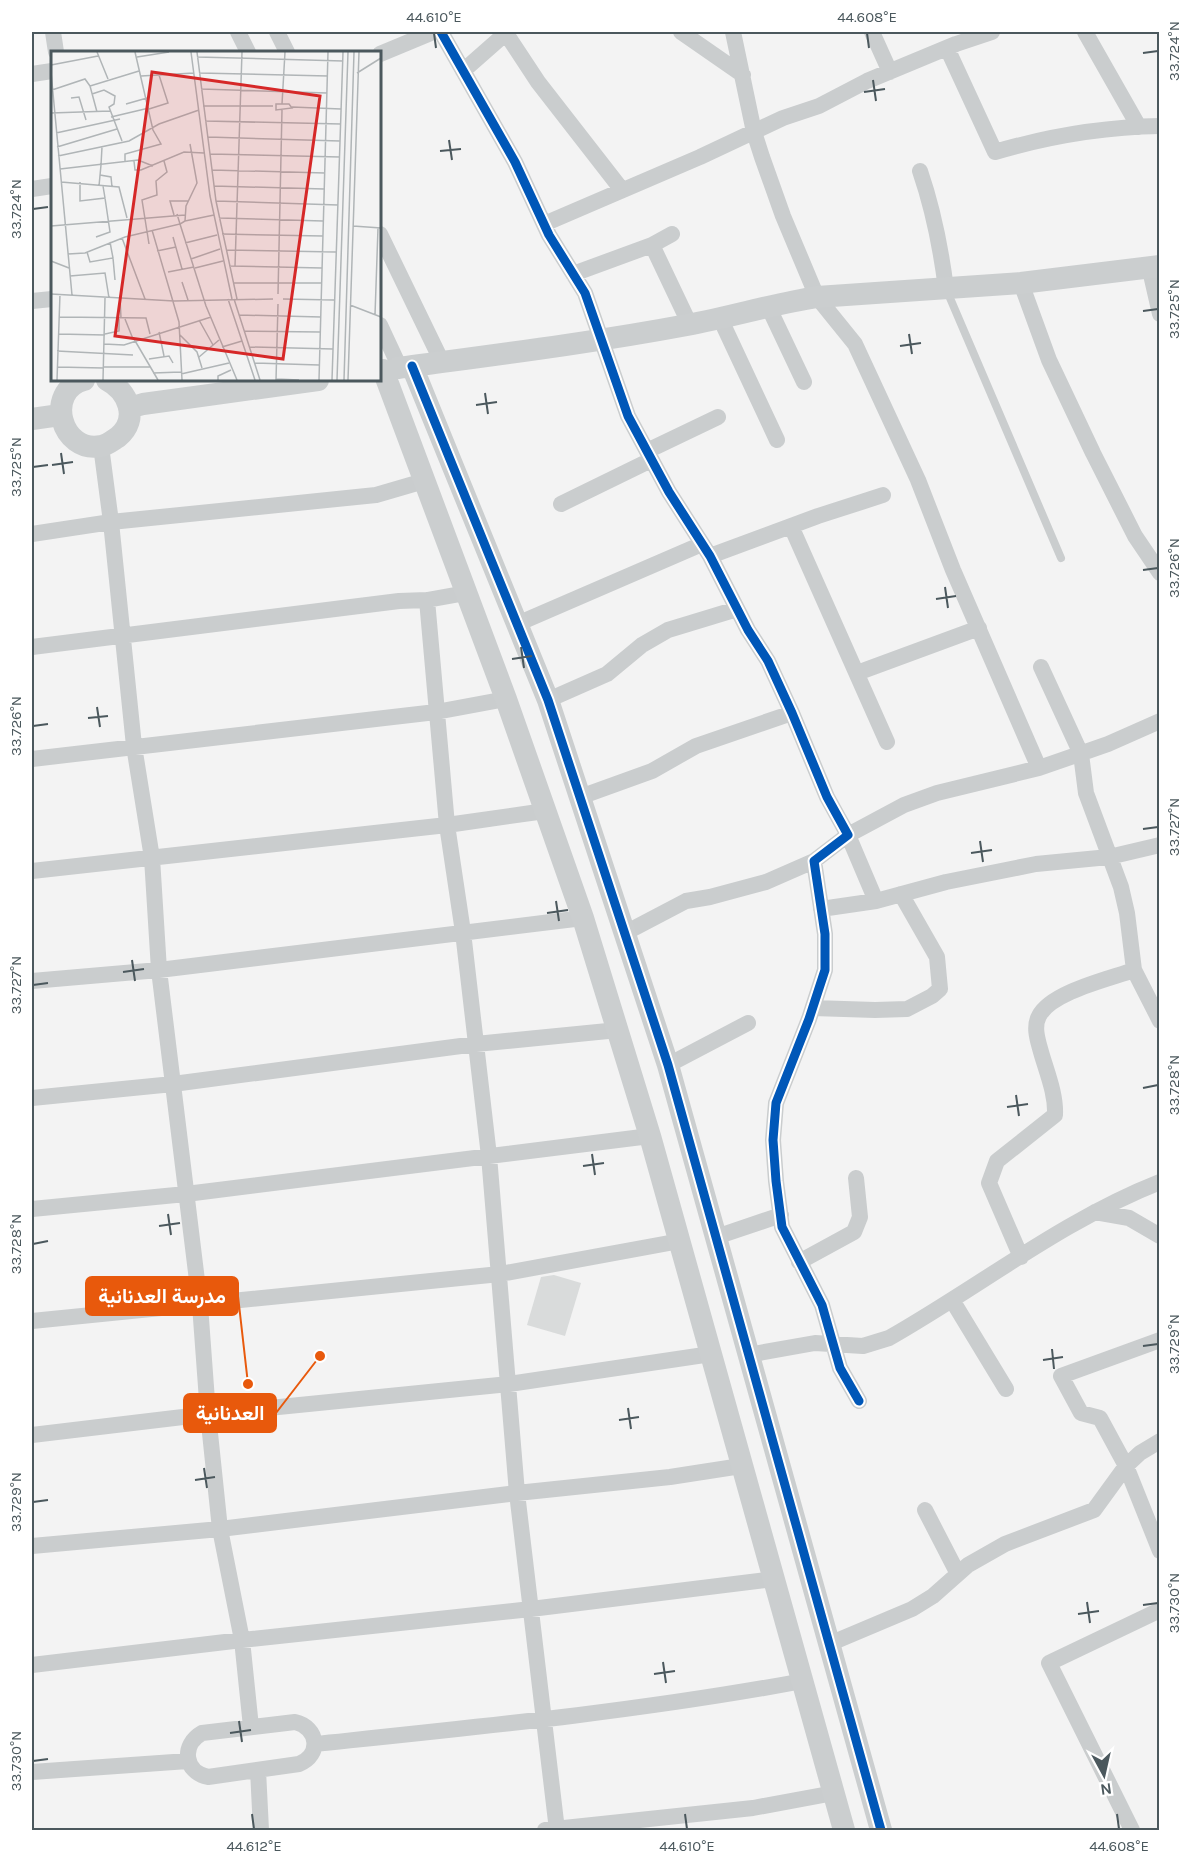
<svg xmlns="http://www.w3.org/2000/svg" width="1191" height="1862" font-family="Karla,Vazirmatn,sans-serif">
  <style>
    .building { fill: #d9dbdb }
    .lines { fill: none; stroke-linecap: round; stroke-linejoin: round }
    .lane { stroke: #cacdce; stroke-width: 8 }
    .street { stroke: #cacdce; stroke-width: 16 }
    .secondary { stroke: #cbcecf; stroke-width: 22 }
    .cycleway-casing { stroke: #fff; stroke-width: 13 }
    .cycleway { stroke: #0057b8; stroke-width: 9 }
    .ticks { fill: none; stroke: #4b585d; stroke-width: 2 }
    .inset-road { fill: none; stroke: #b0b5b7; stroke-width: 1.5 }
    .view { fill: #d62828; fill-opacity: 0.15; stroke: #d62828; stroke-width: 3 }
    .inset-edge { fill: none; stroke: #4b585d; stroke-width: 3 }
    .leader { fill: none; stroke: #e8590c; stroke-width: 2 }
    .callout-dot { fill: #e8590c; stroke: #fff; stroke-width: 2 }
    .callout { fill: #e8590c; stroke: #e8590c; stroke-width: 2 }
    .callout-label { font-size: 20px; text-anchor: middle; font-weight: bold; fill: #fff }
    .neatline { fill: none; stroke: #4b585d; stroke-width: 2 }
    .ticks-label { font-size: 15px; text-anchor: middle; fill: #4b585d }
  </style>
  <rect width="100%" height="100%" fill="#f3f3f3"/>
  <!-- building -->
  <path class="building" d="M554,1275L581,1283L565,1336L527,1325L541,1277Z"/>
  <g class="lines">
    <!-- lane -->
    <path class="lane" d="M947,291L1061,558"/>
    <!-- street -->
    <path class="street" d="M53,32L56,52
      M238,32L248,52
      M277,32L287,52
      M441,32L515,162L549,235L585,293L628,416L669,492L710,556L748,630L768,661L792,713L827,797L848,835L814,861L825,934V970L809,1019L776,1103L773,1140L776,1181L782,1227L822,1305L840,1368L859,1401
      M505,32L538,82L622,190
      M681,32L743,75
      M733,32L754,132L762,157L783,216L817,297L855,344L918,480L953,570L1039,768
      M872,32L890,72
      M1085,32L1139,127
      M947,48L995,152C1049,136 1103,127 1160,126
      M380,54L433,32
      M463,71L505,34
      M32,74L52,71
      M920,171C933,209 941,249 946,289
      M32,189L52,186
      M544,224L700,157L783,118L819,106L867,81L956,44L992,32
      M380,234L442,362
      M652,245L690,325
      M1149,266L1160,314
      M573,274L652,245L672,234
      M1021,283L1049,360L1093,453L1135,536L1160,573
      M32,301L52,299
      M768,306L804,382
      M720,318L777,440
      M380,325L400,368
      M101,446L111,522L134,746L152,858L159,970L200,1305L208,1414L220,1529L242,1640L251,1727
      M647,451L718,417
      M561,504L651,460
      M791,526L887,742
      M32,534L111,522L376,495L424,481
      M710,556L818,516L883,495
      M427,600L447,825L463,932L489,1156L517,1493L557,1830
      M517,624L702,544
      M32,647L399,601L427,600L466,593
      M857,673L979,628
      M548,700L607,674L642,645L668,630L737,609
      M32,759L436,712L506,699
      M580,797L652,771L696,746L792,713
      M32,871L447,825L545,811
      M876,901L848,835L904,805L937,793L1039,768L1108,744L1160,721
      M821,909L876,901L946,882L1036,864L1109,857L1160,845
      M625,933L686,901L710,897L766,882L814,861
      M1134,970L1160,1021
      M32,981L159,970L583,918
      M813,1008L875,1010L907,1009L932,996L940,989L937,957L901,894
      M668,1065L748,1023
      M32,1098L173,1084L476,1044L618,1030
      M32,1209L186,1194L650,1136
      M1095,1212L1129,1218L1160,1236
      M716,1237L781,1215
      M1021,1257L989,1183L997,1161L1055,1115C1056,1094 1047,1073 1041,1052C1038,1041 1033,1027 1039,1016C1051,992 1109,979 1134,970L1127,913L1121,887L1086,793L1081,754L1041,667
      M799,1262L854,1232L860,1217L856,1178
      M952,1300L1006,1389
      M32,1321L500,1274L680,1241
      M1160,1340L1061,1376L1081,1413L1100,1418L1126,1466L1160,1551
      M748,1355L815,1343L863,1346L889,1338C979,1287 1063,1220 1160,1182
      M32,1435L208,1414L509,1384L711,1354
      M925,1510L958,1574
      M32,1546L220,1529L517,1493L670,1477L741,1466
      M829,1644L912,1609L933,1596L968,1565L1005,1544L1094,1510L1126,1466L1140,1453L1160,1441
      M32,1665L242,1640L531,1609L774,1579
      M295,1722C318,1727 322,1755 299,1764L208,1777C184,1772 181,1745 202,1733Z
      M315,1744C478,1727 642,1711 803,1681
      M258,1770L261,1830
      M32,1772L188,1761
      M545,1830L753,1808L834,1793
      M1132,1830L1049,1663L1160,1610"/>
    <!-- secondary -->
    <path class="secondary" d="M412,366L548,700L668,1065L881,1830
      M398,368C494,355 591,343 687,325C731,317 773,304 817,297L1021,283L1160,266
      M383,370L506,699L583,918L650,1136L844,1830
      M84,380C44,391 61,454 101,446C107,445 113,440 118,437C140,419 128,391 107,380
      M129,408L143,404L318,380
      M32,419L60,415"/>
    <!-- cycleway casing -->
    <g class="cycleway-casing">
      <path id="cycleway" d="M441,32L515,162L549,235L585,293L628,416L669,492L710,556L748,630L768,661L792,713L827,797L848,835L814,861L825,934V970L809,1019L776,1103L773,1140L776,1181L782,1227L822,1305L840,1368L859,1401
        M412,366L548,700L668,1065L881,1830"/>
    </g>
    <!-- cycleway -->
    <use href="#cycleway" class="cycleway"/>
  </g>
  <!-- ticks -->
  <path class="ticks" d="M434,33L436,48M867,33L869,48M1143,53L1158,51M873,80L876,101M864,92L885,89M449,140L452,160M440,151L461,149M33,209L48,207M1143,311L1158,309M909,334L912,354M900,346L921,343M485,393L488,414M476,405L497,402M61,453L64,474M52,465L73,462M33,467L48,465M1143,570L1158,568M945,587L948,608M936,599L956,596M521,647L524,668M512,659L532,656M97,707L100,727M88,718L108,716M33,726L48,724M1143,829L1158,827M980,841L983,862M971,853L992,850M556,901L559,921M547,913L568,910M132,960L135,981M123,972L144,969M33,985L48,983M1143,1088L1158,1085M1016,1095L1019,1116M1007,1107L1028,1104M592,1154L595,1175M583,1166L604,1163M168,1214L171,1235M159,1226L180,1223M33,1244L48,1241M1143,1346L1158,1344M1052,1349L1054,1369M1043,1360L1063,1357M628,1408L631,1429M619,1420L639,1417M204,1468L207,1488M195,1480L215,1477M33,1502L48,1500M1087,1602L1090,1623M1143,1605L1158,1603M1078,1614L1099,1611M663,1662L666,1683M654,1674L675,1671M239,1721L242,1742M230,1733L251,1730M33,1761L48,1759M252,1814L254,1829M685,1814L687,1829M1117,1814L1119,1829"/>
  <!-- overview -->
  <g transform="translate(51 51)">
    <rect width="330" height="330" fill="#f3f3f3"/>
    <path class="inset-road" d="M46,1L57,28M140,1L159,145L181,248M146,1L165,150L186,248M86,6L118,1M146,6L292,10M0,14L47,5M0,21L21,244M148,22L277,25M306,22L330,7M90,25L143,22M150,38L276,42M1,39L34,28L39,35M41,43L53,39L64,45L63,53L58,56L71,90M20,47L28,46L35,69M75,53L96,47M225,53H238L241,57L225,59ZM231,53L234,1M152,55H222M241,56L290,58M98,58L117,52L108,24M46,61L39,35L88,20M0,62L59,60M60,66L98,57M154,70L290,73M5,82L69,68M157,86L289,90M139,93L146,132L135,155L134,170L129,173L155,255L186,329M6,96L66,78M159,103L289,106M7,105L78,90L108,73L148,59M74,110V103L110,93L102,79L84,1M83,110L84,119H90L133,101L153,102M50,114L51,96M9,118L87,109L102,115M161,119L274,122M49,124L60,126L61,136M10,131L68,136L76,167M29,131V150L54,147L52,135M48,135L50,114M163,135L273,138M165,150L287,154M123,164L119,150H137M168,167L272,170M134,170L163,164M0,175L134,164M302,175L330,177M101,179L128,271L131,329M171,183L272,185M45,186L59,181L54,147M122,186L131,218M71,187L94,248M134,192L166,184M98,193L91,149L106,144L105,130L116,121L113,110M175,199L285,201M106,200L125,196M36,201L39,211L62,207L59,191M17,203L34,202L74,186L129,173L126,163M62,207L64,229M140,208L169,198M0,210L18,217M178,215L271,217M184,215L191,1M144,217L172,210M117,221L143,216M19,225L54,222L58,247M131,231L137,249M182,232H271M0,243L123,250L222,248M227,243L231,59M69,247L70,267M177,248L204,329M183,248L209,329M232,248L283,249M299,254L330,266M188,264L270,266M324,264L327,177M8,266L95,267L99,283M74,268L82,288M148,269L162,294M193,280L269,281M108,281L113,305M7,283L54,284M54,283L68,280V267M129,284L146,301L151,317M83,288L107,329M53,293L73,294L160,266M171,296L191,290M198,296L282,298M6,300L82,304M148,306L168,289M98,308L118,305L122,312M204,312L268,314M6,316L52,317M52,316H100M102,322L130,321M130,323L178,312M225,328L248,329M6,329L9,243M52,329L54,247M167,329V325L180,319M225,329L227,253M268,329L277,1M281,329L292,1M286,329L297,1M293,329L303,1M297,329L308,1"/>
    <path class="view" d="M101,21L269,45L232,308L64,285Z"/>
    <rect width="330" height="330" class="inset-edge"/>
  </g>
  <!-- callouts -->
  <path class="leader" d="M248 1384L238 1296M320 1356L276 1413"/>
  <g class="callout-dot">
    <circle cx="248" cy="1384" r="6"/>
    <circle cx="320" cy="1356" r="6"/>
  </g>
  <g class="callout">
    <rect x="86" y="1277" width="152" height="38" rx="6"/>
    <rect x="184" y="1394" width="92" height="38" rx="6"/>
  </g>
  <g class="callout-label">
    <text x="162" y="1303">مدرسة العدنانية</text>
    <text x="230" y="1420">العدنانية</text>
  </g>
  <!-- border -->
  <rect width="1191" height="1862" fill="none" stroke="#ffffff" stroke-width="66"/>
  <!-- north arrow -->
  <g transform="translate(1104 1775) rotate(172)" stroke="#ffffff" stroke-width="4.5" paint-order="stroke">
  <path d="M0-4.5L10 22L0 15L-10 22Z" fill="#4b585d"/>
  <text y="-9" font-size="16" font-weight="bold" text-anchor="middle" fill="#4b585d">N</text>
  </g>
  <rect x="33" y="33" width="1125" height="1796" class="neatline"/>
  <g class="ticks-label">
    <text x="434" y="22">44.610°E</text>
    <text x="867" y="22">44.608°E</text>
    <text transform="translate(1174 51) rotate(-90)" y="5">33.724°N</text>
    <text transform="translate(16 209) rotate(-90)" y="5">33.724°N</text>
    <text transform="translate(1174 309) rotate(-90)" y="5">33.725°N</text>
    <text transform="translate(16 467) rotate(-90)" y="5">33.725°N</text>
    <text transform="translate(1174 568) rotate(-90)" y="5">33.726°N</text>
    <text transform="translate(16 726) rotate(-90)" y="5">33.726°N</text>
    <text transform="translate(1174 827) rotate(-90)" y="5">33.727°N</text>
    <text transform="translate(16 985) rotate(-90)" y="5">33.727°N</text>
    <text transform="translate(1174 1085) rotate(-90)" y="5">33.728°N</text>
    <text transform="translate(16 1244) rotate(-90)" y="5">33.728°N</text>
    <text transform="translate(1174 1344) rotate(-90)" y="5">33.729°N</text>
    <text transform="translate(16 1502) rotate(-90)" y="5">33.729°N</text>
    <text transform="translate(1174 1603) rotate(-90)" y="5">33.730°N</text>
    <text transform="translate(16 1761) rotate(-90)" y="5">33.730°N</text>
    <text x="254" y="1851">44.612°E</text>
    <text x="687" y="1851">44.610°E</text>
    <text x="1119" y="1851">44.608°E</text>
  </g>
</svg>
